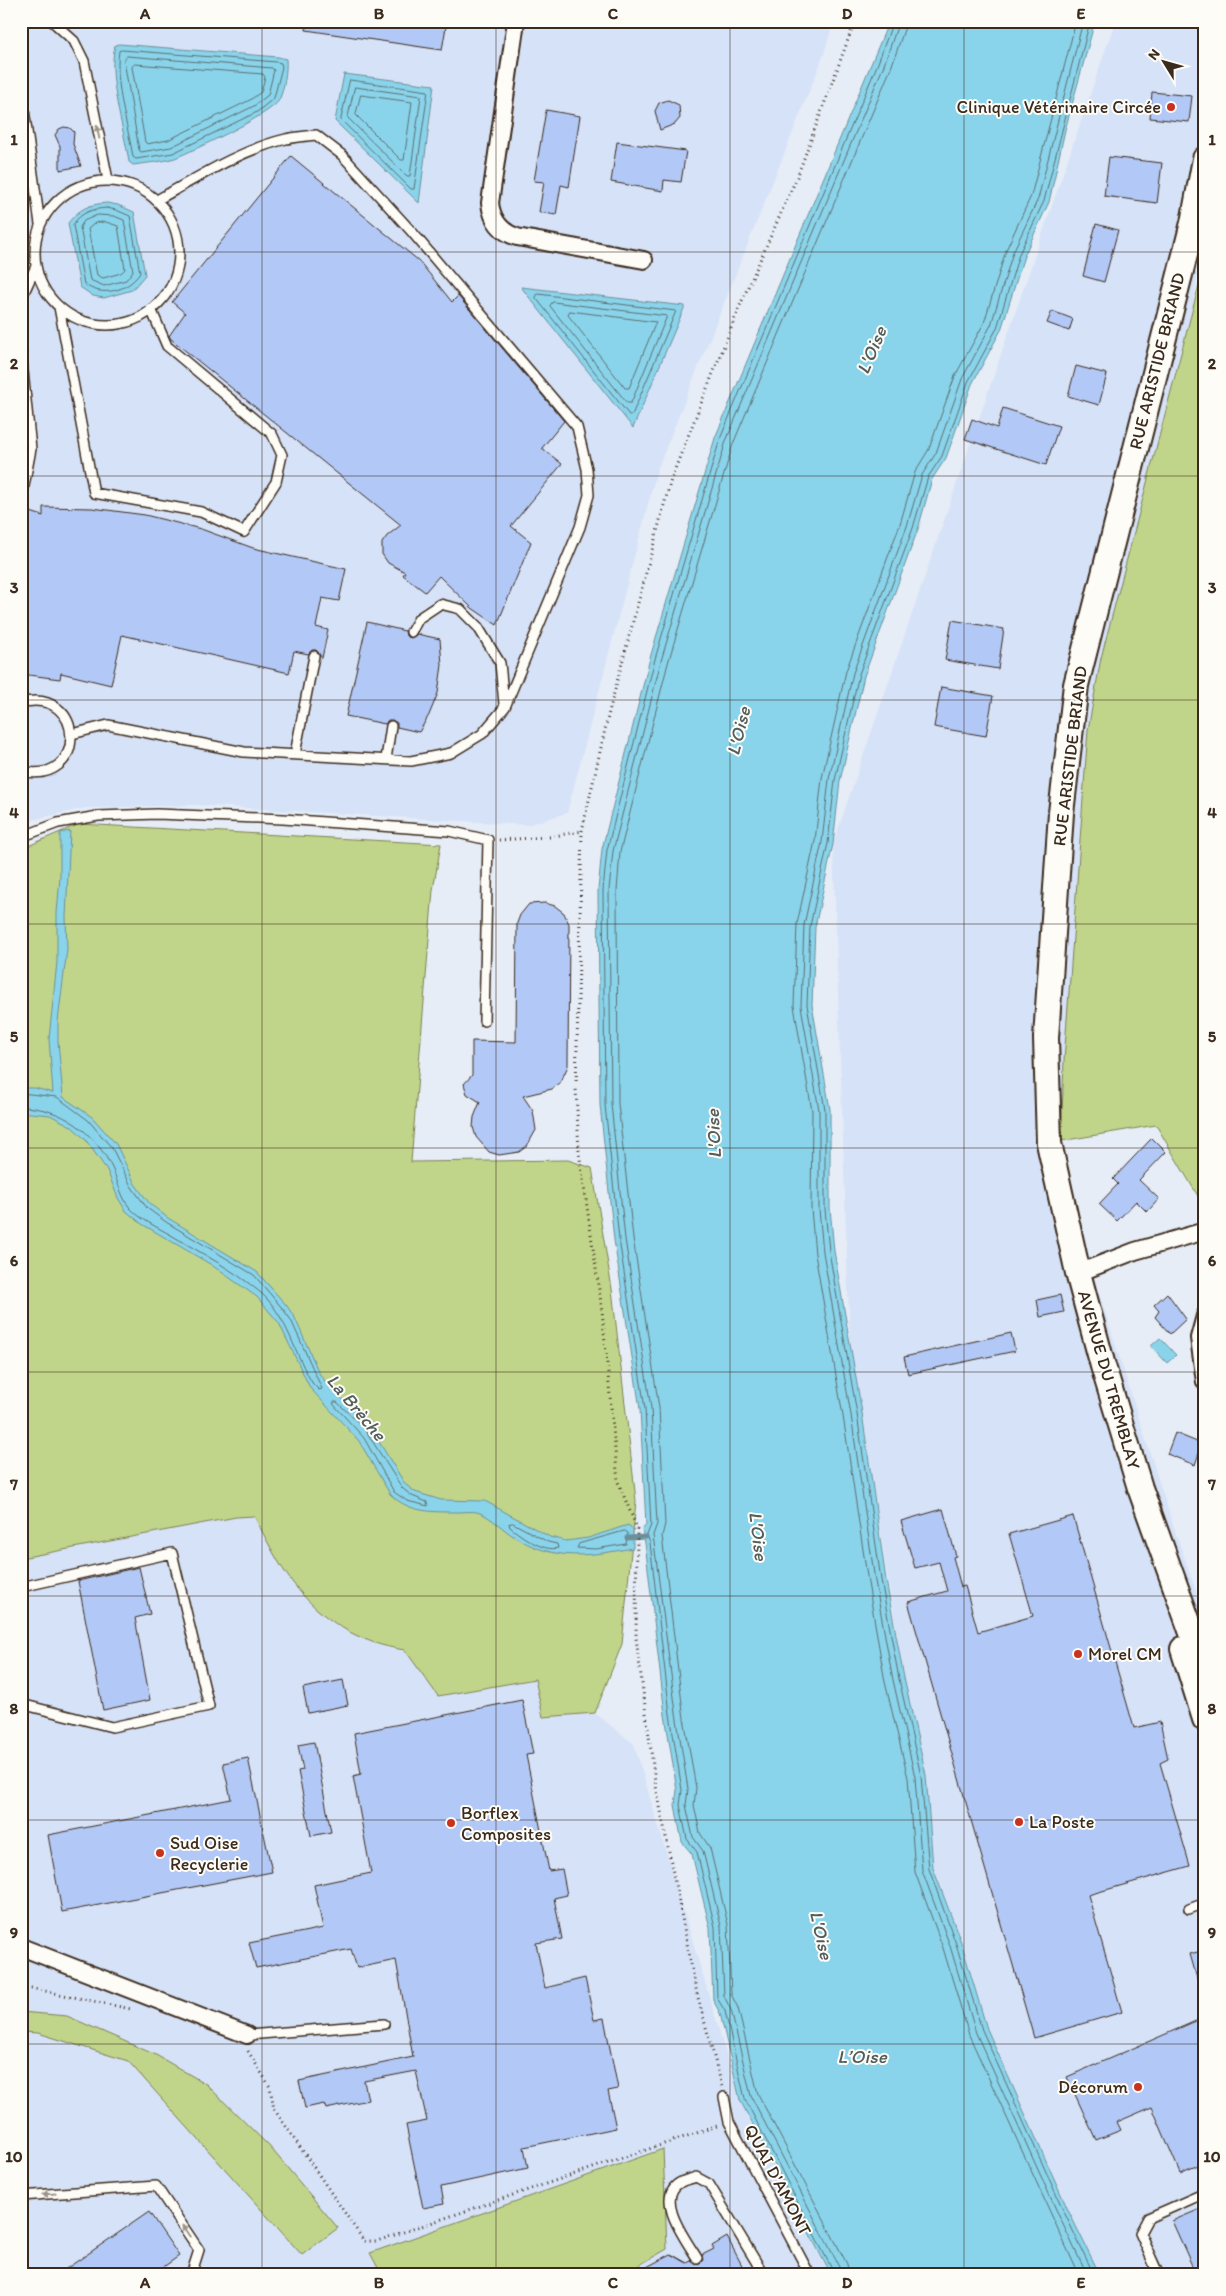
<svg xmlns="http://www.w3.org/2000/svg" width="1226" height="2296" font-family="Itim,sans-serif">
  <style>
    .built { fill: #d6e2f7 }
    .green { fill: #c1d58a; stroke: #7e8054 }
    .water { fill: #8ad4eb; stroke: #6a9099 }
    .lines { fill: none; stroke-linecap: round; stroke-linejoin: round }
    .shore { stroke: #5b6e70; stroke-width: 1 }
    .stream { stroke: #6a9099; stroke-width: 5 }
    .building { fill: #b2c9f7; stroke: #3b2a1e }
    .lane-casing { stroke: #3b2a1e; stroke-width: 12 }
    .street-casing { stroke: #3b2a1e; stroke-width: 20 }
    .secondary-casing { stroke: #3b2a1e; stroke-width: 28 }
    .path { stroke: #3b2a1e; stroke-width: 3; stroke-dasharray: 1 4; stroke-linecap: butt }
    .lane { stroke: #fdfcf7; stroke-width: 9 }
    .street { stroke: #fdfcf7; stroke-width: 16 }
    .secondary { stroke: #fdfcf7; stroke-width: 24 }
    .oneway { fill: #9c938a }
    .grid { fill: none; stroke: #3b2a1e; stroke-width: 1; stroke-opacity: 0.55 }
    .poi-dot { fill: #c8321e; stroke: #fdfcf7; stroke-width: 2 }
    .labels { text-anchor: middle; stroke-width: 4; stroke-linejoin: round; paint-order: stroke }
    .poi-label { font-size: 18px; fill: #3b2a1e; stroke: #fdfcf7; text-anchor: start }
    .street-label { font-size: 18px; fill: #3b2a1e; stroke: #fdfcf7 }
    .water-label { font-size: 19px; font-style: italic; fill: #535d5c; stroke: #fdfcf7 }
    .neatline { fill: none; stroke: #3b2a1e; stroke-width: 2 }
    .grid-label { font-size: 16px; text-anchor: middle; font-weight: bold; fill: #3b2a1e }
  </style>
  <rect width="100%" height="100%" fill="#e6edf7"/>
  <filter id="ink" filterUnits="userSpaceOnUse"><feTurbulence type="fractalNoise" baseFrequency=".02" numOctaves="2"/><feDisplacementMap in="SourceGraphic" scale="10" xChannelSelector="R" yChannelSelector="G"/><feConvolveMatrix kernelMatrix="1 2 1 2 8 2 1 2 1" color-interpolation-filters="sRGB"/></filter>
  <g filter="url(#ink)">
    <!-- built -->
    <path class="built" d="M21,21H834L823,57L657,470L567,813L527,825L196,805L86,808L36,819L21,826Z
      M1205,21V220L1193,307L1061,1141L1097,1287L1173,1525L1205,1617V2275H1100L1069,2212L987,2029L961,1942L933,1868L926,1775L904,1678L850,1348L833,844L1115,22Z
      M254,1516L386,1648L405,1650L438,1696L536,1679L543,1717L595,1713L634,1744L740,2100L830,2275H21V1558L236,1517Z"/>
    <!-- green -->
    <path class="green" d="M1205,262V747L1202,767L1205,772V1208L1156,1125L1061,1141L1064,1061L1088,730L1101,658Z
      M79,824L441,844L433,890L411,1162L568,1160L592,1168L612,1289L636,1501L622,1644L595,1713L543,1717L535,1679L438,1696L405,1650C360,1644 320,1619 293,1583C277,1563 266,1538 254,1516L236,1517L21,1558V849Z
      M21,2012L67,2016L156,2055L206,2084L269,2146L338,2228L302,2255L128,2061L38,2033L21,2032Z
      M663,2149L667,2249L622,2275H382L370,2253Z"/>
    <!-- water -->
    <path class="water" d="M889,21H1095L1065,130L1049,202L1024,256L1001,330L972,384L946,458L932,479L918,529L864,676L840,781L833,844L815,927L812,1005L830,1109V1208L834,1251L862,1413L886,1580L904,1678L926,1775L933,1868L961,1942L987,2029L1069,2212L1100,2275H831L740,2100L720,2013L713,2000L710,1928L692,1854L682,1842L675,1805L677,1790L665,1715L645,1543L642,1530L646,1525L640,1409L614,1240L600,1105L598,890L602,849L650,658L715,438Z
      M119,44L278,57L286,59C287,71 284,90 279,100C272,114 192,151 175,158C162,162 146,163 133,165L129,162C124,128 107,78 115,45Z
      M344,74L434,85L419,203L335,121Z
      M107,203L118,205L134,212L145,275L132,290L104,298L93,296L80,287L68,223C79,209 89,204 107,203Z
      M521,287L685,306L633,428Z
      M70,831L66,917L67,949L58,1021V1041L63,1097L92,1117L116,1144L135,1184L150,1204L168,1218L257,1272L287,1306L295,1318L319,1373L327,1384L368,1424L405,1484L415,1492L441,1500L485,1501L550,1537L566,1541L588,1538L628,1525L633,1529V1548C588,1556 556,1562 515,1537C503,1530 491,1516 477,1512C471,1511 463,1512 458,1512C433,1512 409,1513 390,1494L359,1441L310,1388L279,1323L257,1297L210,1264L142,1224L126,1211L118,1198L107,1170L85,1139L71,1126L50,1115L21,1112V1088H35L53,1093L49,1039L57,962V913L60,877V833Z
      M1160,1338L1176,1355L1167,1363L1151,1346Z"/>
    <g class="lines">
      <!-- shore -->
      <path class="shore" d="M1076,21L1031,196L1006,250L984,323L955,376L929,449L915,472L900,524L846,671L822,778L815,841L797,924L794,1006L812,1111L811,1209L815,1254L843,1416L868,1583L885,1682L908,1778L915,1872L943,1948L969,2035L1079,2275
        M1083,21L1038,199L1013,252L991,325L962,379L936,453L922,475L907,526L853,673L829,779L822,842L804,925L801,1006L819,1110V1209L823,1252L851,1415L875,1581L893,1680L915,1777L922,1870L950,1946L976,2033L1059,2216L1087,2275
        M1090,21L1044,201L1019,254L997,328L968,382L942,456L928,477L913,528L859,674L835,780L828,843L810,926L807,1005L825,1110V1209L829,1251L857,1414L881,1580L899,1679L921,1776L929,1869L956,1944L982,2030L1065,2214L1094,2275
        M122,50L277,62L281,63L282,67L274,98L257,112L173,153L136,159L133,157C128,126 114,83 119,51Z
        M127,56L272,68L274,70L268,95L254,106L171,147L141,152L139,150L124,60Z
        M135,64L263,74L265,77L261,92L250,100L168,140L147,144L145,142L132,67Z
        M350,80L428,91L414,189H411L341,120Z
        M355,87L421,96L410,176H407L348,118Z
        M361,95L412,102L404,160H401L356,115Z
        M107,208L116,210L130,216L140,273C128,291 102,298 84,284L73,225C81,212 92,209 107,208Z
        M98,215L114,216L124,220L133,271L126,280L104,286L90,280L80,227L84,221Z
        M106,222L118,226L125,269L121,273L103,278L97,275L88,229L95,223Z
        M538,294L676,311L632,415H629L536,298Z
        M553,302L667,316L631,403H627L550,306Z
        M570,311L656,322L629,388H625L568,315Z
        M21,1093L57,1097L88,1120L112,1148L131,1186L147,1208L166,1222L254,1275L283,1309L291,1320L322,1389L319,1390L313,1384C294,1354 288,1317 261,1293C234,1270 201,1253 171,1235C157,1227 141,1220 130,1208C121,1197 118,1182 113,1170C96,1133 62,1107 21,1107
        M334,1402H337L364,1428L402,1488L412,1496L427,1502L428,1506L407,1501L394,1492L364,1438L334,1405Z
        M513,1523L548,1542L557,1544L558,1548C543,1552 521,1536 510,1527L509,1524Z
        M625,1531L628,1533L626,1544L596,1549L577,1548L579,1544Z
        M835,2275L745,2099L725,2011L717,1998L715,1927L697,1852L687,1839L680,1805L682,1790L670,1714L650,1543L647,1535L651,1525L645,1409L619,1239L605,1105L603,890L607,850L655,659L720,439L878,63L893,21
        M841,2275L840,2268L751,2096L731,2010L724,1996L721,1926L703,1851L693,1837L686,1805L688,1789L676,1713L653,1535L657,1524L651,1408L625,1239L611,1104L609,890L613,851L661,661L726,441L884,65L899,21
        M849,2275L847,2264L758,2094L738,2008L731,1994L728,1925L710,1848L700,1833L694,1805L696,1788L683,1712L662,1536L665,1524L659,1408L633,1238L618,1104L617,891L620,852L668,663L733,444L891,68L907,21"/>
      <!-- stream -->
      <path class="stream" d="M627,1538L646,1537"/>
    </g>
    <!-- building -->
    <path class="building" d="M307,21H447L442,50L306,30Z
      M1152,92L1192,96L1189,122L1150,118Z
      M668,100L679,105L680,118L675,124L660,130L655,111L659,103Z
      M546,110L580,116L569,187L561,185L556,215L539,212L544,182L534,181Z
      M64,127L70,128L74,132L73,144L81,166L60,170V146L55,135L59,129Z
      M617,142L686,151L681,182L664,180L663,191L611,182Z
      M291,156L419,261L452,302L458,296L564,421L542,448L562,464L511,526L531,542L497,625L472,608L439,576L425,592L403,575L405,572L388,563L382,554V543L387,536L401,525L171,339L169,336L185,313L172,302Z
      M1109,157L1162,163L1157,203L1104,196Z
      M1096,224L1118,230L1104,282L1083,276Z
      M1052,311L1073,319L1069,331L1047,323Z
      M1076,366L1107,374L1099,405L1068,396Z
      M1003,408L1059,426L1046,465L965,439L972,419L997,428Z
      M43,507L92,508L145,515L201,529L253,548L346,569L339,601L322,598L316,627L328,630L322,658L316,650H312L308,654L294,651L289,673L122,635L111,685L61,673L60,679L21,674V509L43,516Z
      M952,620L1004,629L998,669L945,660Z
      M367,622L405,631L406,636L411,638L417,634L440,639L442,665L438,693L429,715L419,732L397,727V723L392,720H388L385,724L346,716Z
      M941,687L993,696L986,736L934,727Z
      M545,903L555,906L564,913L569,924L568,1066L560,1083L552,1089L523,1096L533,1111L536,1130L527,1146L519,1152L499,1155L489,1152L476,1137L473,1127L474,1117L480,1102L467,1094L464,1084L472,1075V1041L516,1042L517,923L520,915L529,904Z
      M1152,1138L1166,1152L1139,1180L1159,1199L1147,1212L1136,1201L1117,1221L1099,1204L1118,1184L1113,1179Z
      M1167,1293L1186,1319L1170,1334L1155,1317L1159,1311L1154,1305Z
      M1060,1295L1064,1312L1040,1317L1037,1300Z
      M1011,1333L1015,1351L908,1374L904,1357Z
      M1175,1433L1202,1444L1195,1465L1167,1454Z
      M943,1509L956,1556L953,1557L961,1587L965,1586L978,1632L1033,1616L1009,1534L1073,1516L1134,1728L1160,1722L1168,1759L1160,1763L1190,1866L1088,1895L1122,2012L1034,2038L908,1602L947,1591L939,1562L915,1568L901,1521Z
      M139,1567L150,1614L135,1618L150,1700L103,1710L78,1581Z
      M343,1680L348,1705L308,1713L303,1688Z
      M522,1700L533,1754L526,1755L549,1871L562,1869L567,1895L554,1898L562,1939L536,1943L545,1988L585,1978L594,2020L604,2018L618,2089L608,2091L616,2128L524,2147L528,2168L441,2187L444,2204L423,2208L406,2125L427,2121L416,2071L364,2081L368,2100L326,2109L324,2104L305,2108L299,2081L413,2057L396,1960L357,1968L351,1949L256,1968L249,1943L323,1928L314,1885L371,1873L353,1776L361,1774L354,1733Z
      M314,1742L331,1832L311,1836L298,1771L303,1770L298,1745Z
      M248,1758L272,1872L62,1912L48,1835L231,1799L223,1763Z
      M1205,1950V1992L1201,1993L1190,1954Z
      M1205,2017V2162L1180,2173L1152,2107L1117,2122L1121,2130L1096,2140L1067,2077Z
      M1205,2207V2265L1194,2270L1172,2221Z
      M149,2212L179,2256L152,2275H57Z
      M727,2237L747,2275H632L671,2254L687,2263L691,2261L695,2264L700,2263L703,2260L702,2255L714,2249L712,2246Z"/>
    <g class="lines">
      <!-- lane casing -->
      <g class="lane-casing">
        <path id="lane" d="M52,21L74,41L84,61L108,180
          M21,88L40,224
          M35 253a72 72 0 1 1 144 0a72 72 0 1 1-144 0Z
          M21,299L36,266
          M59,307L94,493L201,512L244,532L276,482L282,455L272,434L167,346L151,309
          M21,351L31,449L21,502
          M411,632L419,618L440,604L460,609L478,627L500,663L504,704
          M21,703C86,686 89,787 21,771
          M72,734L108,725L244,752L411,761L451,753L482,734L505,707L580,527L589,495L587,469L577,427L412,232L342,155L316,135C306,136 296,137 286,139C240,150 197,178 157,200
          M295,754L314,656
          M386,759L391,726
          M21,837L58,823L98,816L157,814L283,819L449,831L488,840L484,1021
          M21,1587L172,1553L209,1706L112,1727L21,1704
          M1189,1909L1205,1903
          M247,2035L384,2024
          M724,2097L729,2122L810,2275
          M21,2196L156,2186L199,2250L191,2275
          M697,2258C686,2240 653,2197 681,2182C685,2180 691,2179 696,2177L709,2184L764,2275
          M1157,2271L1140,2233L1148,2218L1205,2193"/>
      </g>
      <!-- street casing -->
      <g class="street-casing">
        <path id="street" d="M516,21L490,203C492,220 501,232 517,237L644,260
          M1078,1273L1135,1251L1205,1231
          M1205,1316L1199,1338L1205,1382
          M21,1947L247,2035"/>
      </g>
      <!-- secondary casing -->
      <g class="secondary-casing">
        <path id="secondary" d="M1205,159L1193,223L1076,685L1061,813L1046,1038L1049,1143L1078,1273L1103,1366L1140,1488L1205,1669
          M1183,1649L1205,1719"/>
      </g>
      <!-- path -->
      <path class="path" d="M499,840L549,837L582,831
        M21,1986L131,2009
        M248,2051L270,2087L274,2109L364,2241H377L717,2126
        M722,2086L697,1994L655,1781L636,1638L637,1528L618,1482L602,1310L579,1152L576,1088L582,831L609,712L671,479L741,303L797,177L855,21"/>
      <!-- lane -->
      <use href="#lane" class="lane"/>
      <!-- street -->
      <use href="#street" class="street"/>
      <!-- secondary -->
      <use href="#secondary" class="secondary"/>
    </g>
    <!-- one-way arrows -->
    <defs><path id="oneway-solid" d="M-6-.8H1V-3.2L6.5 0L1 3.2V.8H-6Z" transform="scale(1.25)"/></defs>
    <g class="oneway">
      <use href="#oneway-solid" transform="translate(98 132) rotate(-101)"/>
      <use href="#oneway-solid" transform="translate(49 2194) rotate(176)"/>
      <use href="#oneway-solid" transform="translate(186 2231) rotate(-124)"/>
    </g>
  </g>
  <!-- grid -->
  <path class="grid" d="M262,21V2275M496,21V2275M730,21V2275M964,21V2275M21,252H1205M21,476H1205M21,700H1205M21,924H1205M21,1148H1205M21,1372H1205M21,1596H1205M21,1820H1205M21,2044H1205"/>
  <!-- markers -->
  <g class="poi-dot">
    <circle cx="1171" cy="107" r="5"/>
    <circle cx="1078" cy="1654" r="5"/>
    <circle cx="1019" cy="1822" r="5"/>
    <circle cx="451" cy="1823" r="5"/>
    <circle cx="160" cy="1853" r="5"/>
    <circle cx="1138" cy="2087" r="5"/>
  </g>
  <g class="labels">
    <!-- poi labels -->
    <g class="poi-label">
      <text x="1161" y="113" text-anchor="end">Clinique Vétérinaire Circée</text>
      <text x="1088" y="1660">Morel CM</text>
      <text x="461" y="1819">Borflex<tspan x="461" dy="21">Composites</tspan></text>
      <text x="1029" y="1828">La Poste</text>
      <text x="170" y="1849">Sud Oise<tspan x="170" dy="21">Recyclerie</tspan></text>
      <text x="1128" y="2093" text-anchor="end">Décorum</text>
    </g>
    <!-- street labels -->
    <g class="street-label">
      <text transform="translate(1157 361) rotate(-76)" y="6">RUE ARISTIDE BRIAND</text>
      <text transform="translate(1070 756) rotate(-83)" y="6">RUE ARISTIDE BRIAND</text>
      <text transform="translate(1109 1380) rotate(74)" y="6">AVENUE DU TREMBLAY</text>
      <text transform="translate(778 2180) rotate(62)" y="6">QUAI D'AMONT</text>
    </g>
    <!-- water labels -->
    <g class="water-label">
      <text transform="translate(871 350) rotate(-67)" y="7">L'Oise</text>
      <text transform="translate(738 731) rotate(-76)" y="7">L'Oise</text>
      <text transform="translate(713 1134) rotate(-93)" y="7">L'Oise</text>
      <text transform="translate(357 1407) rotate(50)" y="7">La Brèche</text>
      <text transform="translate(759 1536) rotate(83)" y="7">L'Oise</text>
      <text transform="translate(822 1935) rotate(77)" y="7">L'Oise</text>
      <text x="862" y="2063">L’Oise</text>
    </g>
  </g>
  <!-- margin -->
  <rect width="1226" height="2296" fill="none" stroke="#fdfcf7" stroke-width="55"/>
  <!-- north arrow -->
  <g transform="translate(1164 62) rotate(307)" stroke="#fdfcf7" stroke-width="4" paint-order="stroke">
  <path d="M0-4L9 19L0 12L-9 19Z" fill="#3b2a1e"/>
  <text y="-8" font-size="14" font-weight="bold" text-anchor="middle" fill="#3b2a1e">N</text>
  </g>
  <rect x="28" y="28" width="1170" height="2240" class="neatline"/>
  <g class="grid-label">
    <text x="145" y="19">A</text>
    <text x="379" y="19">B</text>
    <text x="613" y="19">C</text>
    <text x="847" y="19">D</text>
    <text x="1081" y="19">E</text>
    <text x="14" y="145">1</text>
    <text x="1212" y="145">1</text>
    <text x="14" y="369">2</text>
    <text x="1212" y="369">2</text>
    <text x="14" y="593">3</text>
    <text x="1212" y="593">3</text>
    <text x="14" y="818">4</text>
    <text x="1212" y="818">4</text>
    <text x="14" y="1042">5</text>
    <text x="1212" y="1042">5</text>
    <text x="14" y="1266">6</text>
    <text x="1212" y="1266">6</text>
    <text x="14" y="1490">7</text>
    <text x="1212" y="1490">7</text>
    <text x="14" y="1714">8</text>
    <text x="1212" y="1714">8</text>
    <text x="14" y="1938">9</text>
    <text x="1212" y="1938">9</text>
    <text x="14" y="2162">10</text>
    <text x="1212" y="2162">10</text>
    <text x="145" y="2288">A</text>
    <text x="379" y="2288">B</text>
    <text x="613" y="2288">C</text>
    <text x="847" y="2288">D</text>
    <text x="1081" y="2288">E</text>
  </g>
</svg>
